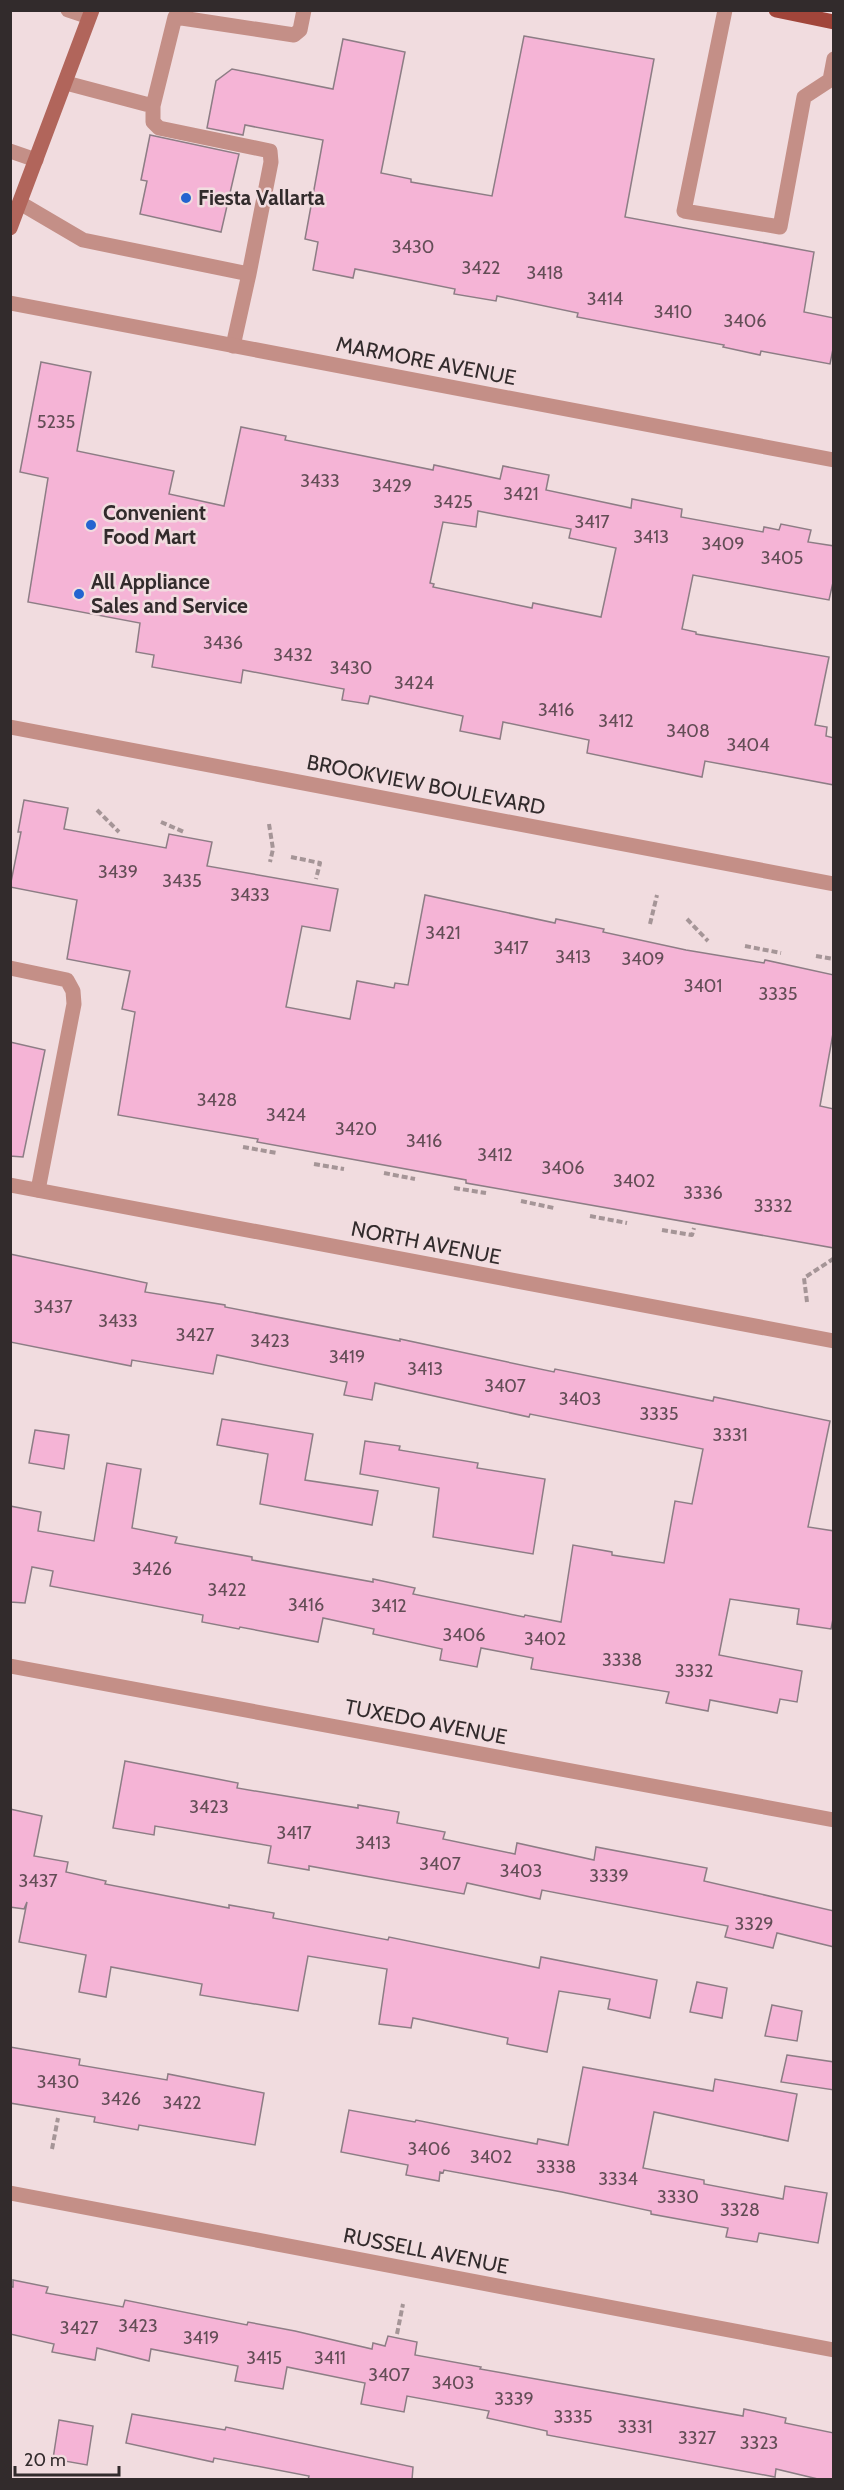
<svg xmlns="http://www.w3.org/2000/svg" width="844" height="2490" font-family="Cabin,sans-serif">
  <style>
    .building { fill: #f5b4d6; stroke: #8d7d85; stroke-width: 1.5; fill-rule: evenodd }
    .lines { fill: none; stroke-linecap: round; stroke-linejoin: round }
    .path { stroke: #a59597; stroke-width: 4; stroke-dasharray: 6 3; stroke-linecap: butt }
    .service { stroke: #c48f87; stroke-width: 15 }
    .minor { stroke: #c48f87; stroke-width: 15 }
    .secondary { stroke: #b1655b; stroke-width: 15 }
    .primary { stroke: #a1453a; stroke-width: 15 }
    .poi-dot { fill: #2364d0; stroke: #f1dcdf; stroke-width: 2 }
    .labels { text-anchor: middle; stroke-width: 5; stroke-linejoin: round; paint-order: stroke }
    .number-label { font-size: 18px; fill: #634d56 }
    .poi-label { font-size: 21px; font-weight: bold; fill: #322b2c; stroke: #f1dcdf; text-anchor: start }
    .street-label { font-size: 21px; fill: #322b2c; stroke: #f1dcdf }
  </style>
  <rect width="100%" height="100%" fill="#f1dcdf"/>
  <!-- building -->
  <path class="building" d="M524,36L654,59L625,217L814,252L804,312L834,318V344L830,364L761,351L760,355L723,347L724,345L577,317L578,313L497,296L496,301L454,294L455,289L355,269L353,278L313,270L318,242L305,239L323,140L245,125L243,135L207,128L216,81L232,69L333,89L343,39L405,52L381,173L411,179V182L492,196Z
    M150,135L239,154L221,232L140,214L147,181L141,180Z
    M41,362L91,372L77,451L174,471L169,494L224,506L241,427L286,436L285,440L433,470L434,465L500,479L503,466L549,475L546,490L631,508L632,499L682,509L681,517L763,532L764,527L779,530L781,524L811,530L808,542L834,546V578L829,600L693,575L682,629L696,632V634L829,657L815,725L827,727L826,736L834,738V785L705,761L702,777L587,753L589,740L503,722L500,739L460,731L463,716L370,696L368,704L342,700L344,689L243,670L241,683L152,667L154,655L136,652L140,623L28,602L48,478L20,472ZM478,511L571,529L569,538L616,548L601,617L533,603L532,608L433,587L434,584L430,583L443,522L476,527Z
    M24,800L68,808L64,829L166,848L169,834L212,842L207,866L338,889L330,931L302,926L286,1007L350,1019L357,981L394,988L395,983L408,985L425,895L555,923L556,919L604,929L603,932L686,950L764,963L765,960L834,975V1028L820,1106L834,1109V1248L466,1183V1180L257,1142L258,1139L118,1115L135,1012L122,1009L130,971L67,959L77,900L10,887L21,832H18Z
    M10,1042L45,1050L23,1157L10,1156Z
    M10,1254L147,1283L145,1292L225,1305V1307L400,1341V1339L554,1372L555,1369L713,1401L714,1397L830,1421L808,1527L834,1531V1614L831,1629L797,1624L799,1609L730,1599L719,1655L802,1671L797,1702L780,1699L777,1713L710,1700L708,1711L666,1703L669,1692L531,1669L533,1658L481,1648L477,1667L440,1660L442,1649L373,1634L374,1629L323,1618L318,1642L240,1627L239,1629L202,1622L203,1615L50,1586L53,1571L32,1567L25,1603L10,1602V1506L41,1512L38,1531L94,1541L107,1463L141,1469L132,1528L177,1537L175,1543L252,1557V1560L373,1582V1579L415,1588L413,1594L524,1617L525,1615L561,1622L573,1545L612,1552V1555L664,1563L675,1501L692,1504L703,1449L530,1414L529,1417L375,1383L372,1400L344,1395L347,1382L217,1355L213,1374L132,1360L131,1366L10,1342Z
    M222,1419L313,1434L305,1480L378,1491L372,1525L260,1504L268,1454L217,1445Z
    M35,1430L69,1435L64,1469L29,1463Z
    M365,1441L400,1446L399,1450L478,1463L477,1468L545,1479L533,1554L433,1537L439,1488L360,1474Z
    M125,1761L238,1783L237,1788L358,1808V1805L399,1812L397,1823L445,1832L443,1839L515,1854L517,1843L594,1860L596,1847L707,1868L704,1881L834,1911V1947L777,1933L773,1948L725,1937L728,1926L542,1890L540,1899L467,1883L464,1894L309,1866V1870L268,1863L271,1846L155,1826L154,1835L113,1828Z
    M10,1809L42,1816L34,1856L68,1862L66,1872L106,1881L105,1884L229,1908V1905L274,1913L273,1918L388,1940L389,1937L539,1968L541,1957L657,1980L650,2018L608,2009L610,1999L559,1991L547,2052L507,2044L508,2038L413,2018L411,2028L379,2024L387,1969L308,1956L298,2011L200,1995L202,1984L111,1967L106,1997L79,1992L86,1955L19,1942L27,1902L24,1909L10,1907Z
    M697,1982L727,1988L722,2018L690,2012Z
    M772,2005L802,2011L797,2041L765,2036Z
    M10,2047L80,2059L79,2065L167,2080L168,2074L264,2093L255,2145L139,2125L138,2130L94,2122L95,2117L10,2103Z
    M787,2055L834,2062V2090L781,2082Z
    M583,2067L713,2091L715,2079L797,2094L788,2141L654,2112L643,2168L704,2180V2184L783,2199L785,2186L827,2193L818,2243L759,2233L757,2242L726,2237L728,2228L651,2214V2211L562,2192L444,2170L443,2173L440,2172L439,2181L406,2175L408,2165L341,2152L349,2110L415,2122L416,2120L537,2144L538,2139L568,2145Z
    M13,2280L48,2287L46,2293L123,2307L125,2300L247,2325L248,2322L295,2331L372,2349L373,2343L385,2346L388,2336L417,2342L415,2355L481,2367L480,2369L743,2416L744,2409L786,2418L785,2423L834,2433V2480H822L776,2469L775,2477L547,2435V2431L487,2418L489,2411L407,2396L404,2412L361,2404L365,2383L287,2367L283,2389L235,2381L238,2366L151,2349L149,2361L97,2348L95,2360L52,2352L54,2344L10,2334V2287H13Z
    M132,2414L225,2430L226,2427L413,2467L412,2480H308L309,2476L214,2458L213,2462L126,2443Z
    M59,2420L93,2426L87,2465L53,2459Z"/>
  <g class="lines">
    <!-- path -->
    <path class="path" d="M97,810L119,832
      M161,822L184,832
      M269,824L273,849L270,862
      M291,857L320,863L316,879
      M687,919L708,941
      M650,924L657,895
      M745,946L781,953
      M816,956L834,959
      M243,1147L277,1153
      M314,1164L344,1169
      M384,1173L415,1179
      M454,1188L486,1193
      M521,1201L554,1208
      M590,1216L627,1223
      M662,1230L692,1235L694,1228
      M807,1302L804,1278L833,1259
      M52,2149L58,2118
      M397,2334L403,2304"/>
    <!-- service -->
    <path class="service" d="M68,10L89,17
      M725,10L684,211L780,227L804,97L830,80L834,59
      M66,83L153,106
      M10,151L36,160
      M20,203L83,240L249,274L271,162L270,151L159,128L153,122V106L175,17L294,35L300,30L304,10
      M233,346L249,274
      M10,968L67,980L73,991L74,1004L38,1190"/>
    <!-- minor -->
    <path class="minor" d="M10,303L834,460
      M10,727L834,884
      M10,1185L834,1341
      M10,1666L834,1820
      M10,2193L834,2350"/>
    <!-- secondary -->
    <path class="secondary" d="M10,228L92,10"/>
    <!-- primary -->
    <path class="primary" d="M776,10L834,22"/>
  </g>
  <!-- markers -->
  <g class="poi-dot">
    <circle cx="186" cy="198" r="6"/>
    <circle cx="91" cy="525" r="6"/>
    <circle cx="79" cy="594" r="6"/>
  </g>
  <g class="labels">
    <!-- number labels -->
    <g class="number-label">
      <text x="413" y="253">3430</text>
      <text x="481" y="274">3422</text>
      <text x="545" y="279">3418</text>
      <text x="605" y="305">3414</text>
      <text x="673" y="318">3410</text>
      <text x="745" y="327">3406</text>
      <text x="56" y="428">5235</text>
      <text x="320" y="487">3433</text>
      <text x="392" y="492">3429</text>
      <text x="521" y="500">3421</text>
      <text x="453" y="508">3425</text>
      <text x="592" y="528">3417</text>
      <text x="651" y="543">3413</text>
      <text x="723" y="550">3409</text>
      <text x="782" y="564">3405</text>
      <text x="223" y="649">3436</text>
      <text x="293" y="661">3432</text>
      <text x="351" y="674">3430</text>
      <text x="414" y="689">3424</text>
      <text x="556" y="716">3416</text>
      <text x="616" y="727">3412</text>
      <text x="688" y="737">3408</text>
      <text x="748" y="751">3404</text>
      <text x="118" y="878">3439</text>
      <text x="182" y="887">3435</text>
      <text x="250" y="901">3433</text>
      <text x="443" y="939">3421</text>
      <text x="511" y="954">3417</text>
      <text x="573" y="963">3413</text>
      <text x="643" y="965">3409</text>
      <text x="703" y="992">3401</text>
      <text x="778" y="1000">3335</text>
      <text x="217" y="1106">3428</text>
      <text x="286" y="1121">3424</text>
      <text x="356" y="1135">3420</text>
      <text x="424" y="1147">3416</text>
      <text x="495" y="1161">3412</text>
      <text x="563" y="1174">3406</text>
      <text x="634" y="1187">3402</text>
      <text x="703" y="1199">3336</text>
      <text x="773" y="1212">3332</text>
      <text x="53" y="1313">3437</text>
      <text x="118" y="1327">3433</text>
      <text x="195" y="1341">3427</text>
      <text x="270" y="1347">3423</text>
      <text x="347" y="1363">3419</text>
      <text x="425" y="1375">3413</text>
      <text x="505" y="1392">3407</text>
      <text x="580" y="1405">3403</text>
      <text x="659" y="1420">3335</text>
      <text x="730" y="1441">3331</text>
      <text x="152" y="1575">3426</text>
      <text x="227" y="1596">3422</text>
      <text x="306" y="1611">3416</text>
      <text x="389" y="1612">3412</text>
      <text x="464" y="1641">3406</text>
      <text x="545" y="1645">3402</text>
      <text x="622" y="1666">3338</text>
      <text x="694" y="1677">3332</text>
      <text x="209" y="1813">3423</text>
      <text x="294" y="1839">3417</text>
      <text x="373" y="1849">3413</text>
      <text x="440" y="1870">3407</text>
      <text x="521" y="1877">3403</text>
      <text x="609" y="1882">3339</text>
      <text x="38" y="1887">3437</text>
      <text x="754" y="1930">3329</text>
      <text x="58" y="2088">3430</text>
      <text x="121" y="2105">3426</text>
      <text x="182" y="2109">3422</text>
      <text x="429" y="2155">3406</text>
      <text x="491" y="2163">3402</text>
      <text x="556" y="2173">3338</text>
      <text x="618" y="2185">3334</text>
      <text x="678" y="2203">3330</text>
      <text x="740" y="2216">3328</text>
      <text x="138" y="2332">3423</text>
      <text x="79" y="2334">3427</text>
      <text x="201" y="2344">3419</text>
      <text x="264" y="2364">3415</text>
      <text x="330" y="2364">3411</text>
      <text x="389" y="2381">3407</text>
      <text x="453" y="2389">3403</text>
      <text x="514" y="2405">3339</text>
      <text x="573" y="2423">3335</text>
      <text x="635" y="2433">3331</text>
      <text x="697" y="2444">3327</text>
      <text x="759" y="2449">3323</text>
    </g>
    <!-- poi labels -->
    <g class="poi-label">
      <text x="198" y="205">Fiesta Vallarta</text>
      <text x="103" y="520">Convenient<tspan x="103" dy="24">Food Mart</tspan></text>
      <text x="91" y="589">All Appliance<tspan x="91" dy="24">Sales and Service</tspan></text>
    </g>
    <!-- street labels -->
    <g class="street-label">
      <text transform="translate(426 361) rotate(11)" y="7">MARMORE AVENUE</text>
      <text transform="translate(426 785) rotate(11)" y="7">BROOKVIEW BOULEVARD</text>
      <text transform="translate(426 1243) rotate(11)" y="7">NORTH AVENUE</text>
      <text transform="translate(426 1722) rotate(11)" y="7">TUXEDO AVENUE</text>
      <text transform="translate(426 2251) rotate(11)" y="7">RUSSELL AVENUE</text>
    </g>
  </g>
  <!-- border -->
  <rect width="844" height="2490" fill="none" stroke="#322b2c" stroke-width="24"/>
  <!-- scale -->
  <path d="M15 2466v9h104v-9" fill="none" stroke="#322b2c" stroke-width="3"/>
  <text x="24" y="2466" font-size="18" fill="#322b2c" stroke="#f1dcdf" stroke-width="4.5" paint-order="stroke">20 m</text>
</svg>
